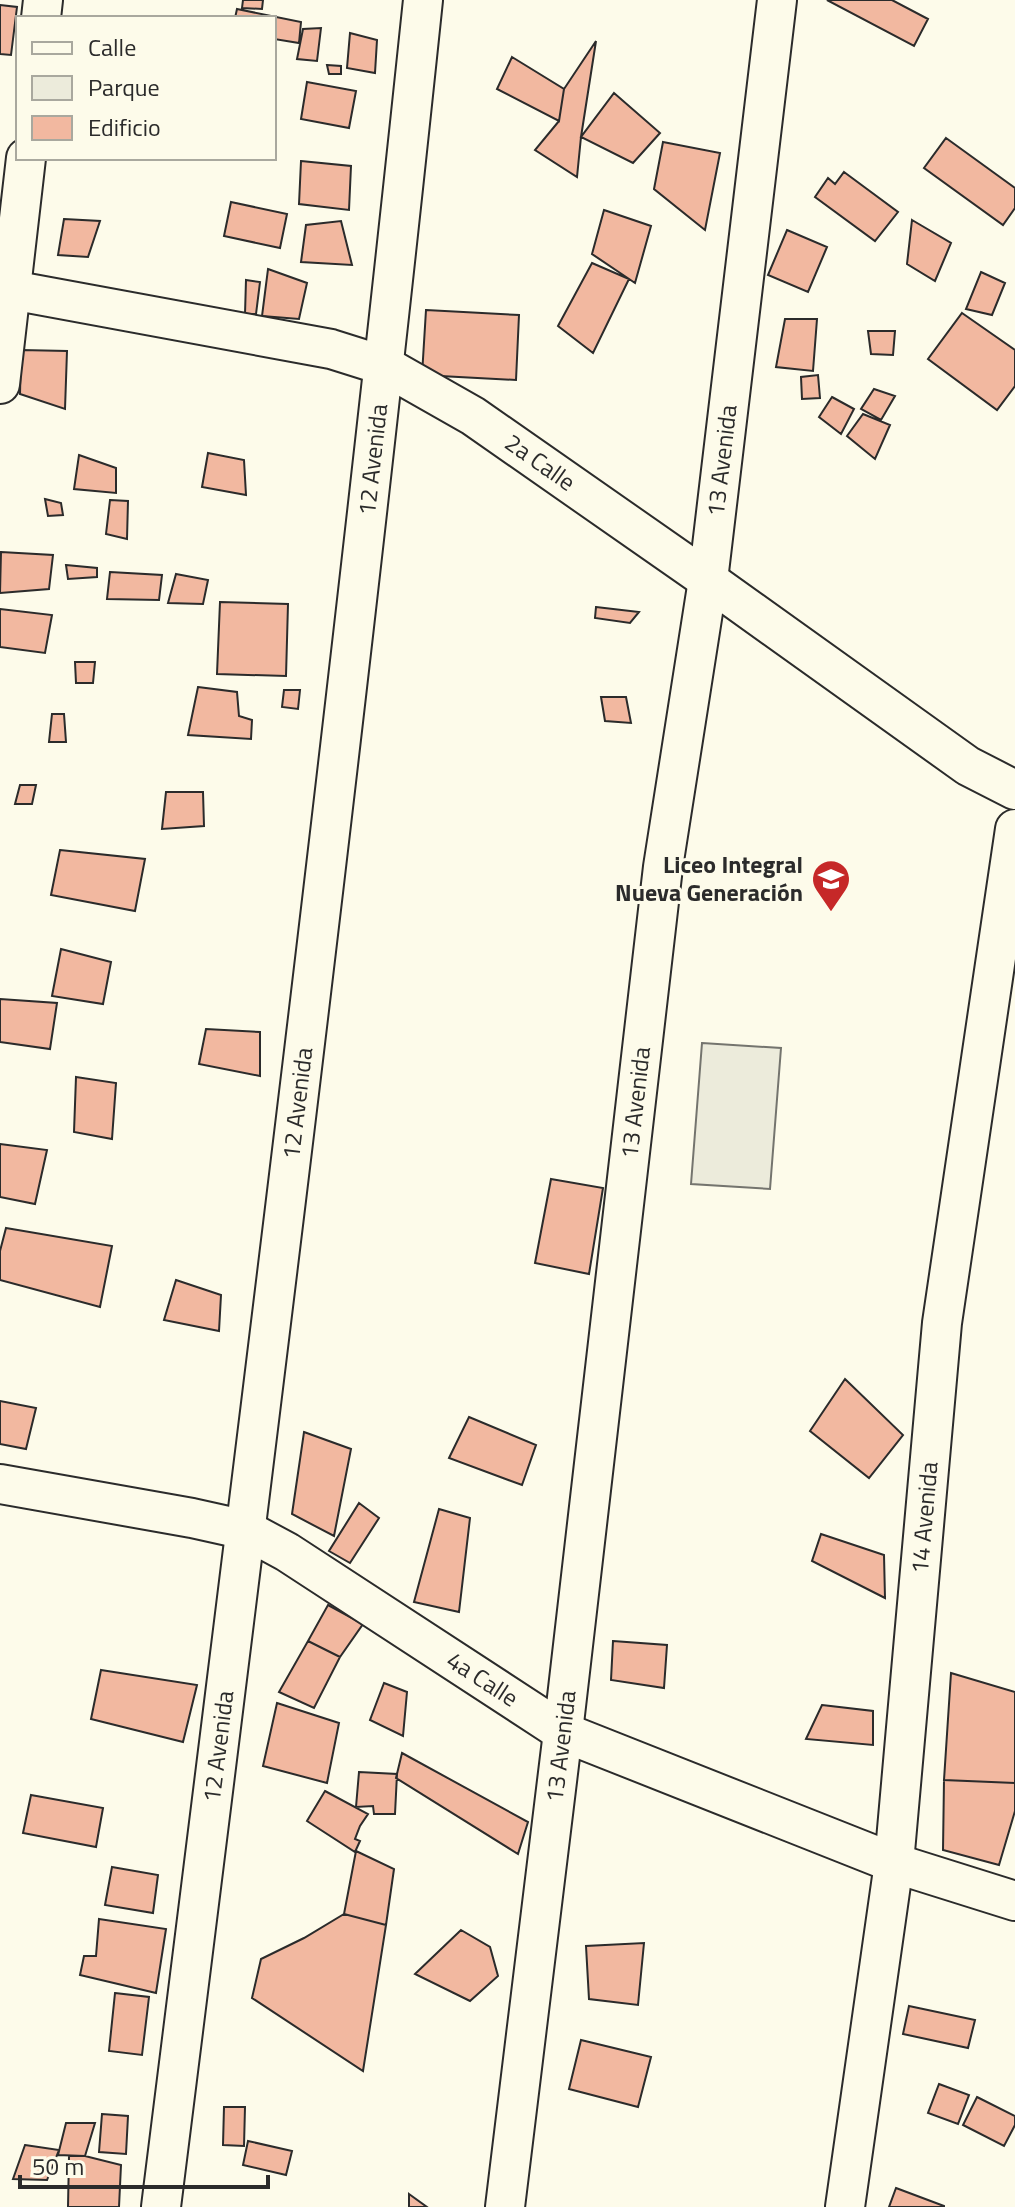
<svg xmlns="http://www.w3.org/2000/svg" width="1015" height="2207" font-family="'Titillium Web',sans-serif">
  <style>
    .green { fill: #ecebdb; stroke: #74746e; stroke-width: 2 }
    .building { fill: #f2b8a0; stroke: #2b2b2b; stroke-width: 2 }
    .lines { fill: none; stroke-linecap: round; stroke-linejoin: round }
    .minor-casing { stroke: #2b2b2b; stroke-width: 42 }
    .minor { stroke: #fdfbea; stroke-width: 38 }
    .labels { text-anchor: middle; stroke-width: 6; stroke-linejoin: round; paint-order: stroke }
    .street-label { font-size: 24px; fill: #2b2b2b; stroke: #fdfbea }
    .poi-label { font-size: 24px; font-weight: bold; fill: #2b2b2b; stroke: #fdfbea; text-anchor: end }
  </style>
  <rect width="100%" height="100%" fill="#fdfbea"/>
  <!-- green -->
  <path class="green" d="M702,1043L781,1048L770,1189L691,1184Z"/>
  <!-- building -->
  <path class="building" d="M243,0H263L262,9L242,8Z
    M827,0H892L928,19L914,46Z
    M0,5L17,7L11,55L0,54Z
    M237,9L301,22L299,43L274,39V18H235Z
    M321,28L317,61L297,59L303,29Z
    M350,33L377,40L375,73L347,68Z
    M596,41L581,137L577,177L535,150L559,121L564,89Z
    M512,57L564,89L559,121L497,89Z
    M327,65L341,66V74H329Z
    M307,82L356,91L349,128L301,119Z
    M614,93L660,133L633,163L581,137Z
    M946,138L1015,188V208L1003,225L924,168Z
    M663,142L720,153L705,230L654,189Z
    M301,161L351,166L349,210L299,204Z
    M844,172L898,212L875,241L815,197L828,178L835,184Z
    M231,202L287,214L280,248L224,236Z
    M604,210L651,226L635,283L592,254Z
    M64,219L100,221L88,257L58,255Z
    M912,220L951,243L935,281L907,264Z
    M341,221L352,265L301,262L306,225Z
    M787,230L827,247L808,292L768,275Z
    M592,263L629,279L593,353L558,326Z
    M268,269L307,283L299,319L262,316Z
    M981,272L1005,283L992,315L966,309Z
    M246,280L260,282L256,314H245Z
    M426,310L519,315L516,380L422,375Z
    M962,313L1015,350V386L997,410L928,359Z
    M785,319H817L813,371L776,367Z
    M868,331H895L893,355L871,354Z
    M21,350L67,351L65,409L20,394Z
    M818,375L820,398L802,399L801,377Z
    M874,389L895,396L881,420L861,409Z
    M832,397L854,409L841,434L819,417Z
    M863,414L890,425L875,459L847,436Z
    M208,453L244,460L246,495L202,487Z
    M79,455L116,468V493L74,489Z
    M45,499L61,503L63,515L48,516Z
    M110,500L128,501L127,539L106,534Z
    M1,552L53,555L49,589L0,593Z
    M66,565L97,568V577L68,579Z
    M110,572L162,575L159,600L107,599Z
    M176,574L208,580L203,604L168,603Z
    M220,602L288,604L286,676L217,674Z
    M596,607L639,612L630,623L595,618Z
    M0,609L52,615L45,653L0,647Z
    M75,662H95L93,683H76Z
    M198,687L237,692L239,716L252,720L251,739L188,735Z
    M284,690H300L298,709L282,707Z
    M601,697H626L631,723L605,721Z
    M52,714H64L66,742H49Z
    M20,785H36L32,804H15Z
    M166,792H203L204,826L162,829Z
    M60,850L145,859L135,911L51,895Z
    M61,949L111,962L103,1004L52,996Z
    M0,999L57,1003L50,1049L0,1042Z
    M206,1029L260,1032V1076L199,1064Z
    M76,1077L116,1083L112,1139L74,1132Z
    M0,1144L47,1150L35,1204L0,1197Z
    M551,1179L603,1188L589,1274L535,1263Z
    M6,1228L112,1246L100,1307L0,1280V1251Z
    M176,1280L221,1295L219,1331L164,1320Z
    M845,1379L903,1435L869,1478L810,1431Z
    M0,1401L36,1408L26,1449L0,1444Z
    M469,1417L536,1445L522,1485L449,1458Z
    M304,1432L351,1449L334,1536L292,1514Z
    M359,1503L379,1518L350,1563L329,1551Z
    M439,1509L470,1518L459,1612L414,1602Z
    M821,1534L884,1555L885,1598L812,1561Z
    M328,1605L363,1624L340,1657L308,1641Z
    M308,1641L340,1657L314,1708L279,1692Z
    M613,1641L667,1645L664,1688L611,1680Z
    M101,1670L197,1685L183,1742L91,1719Z
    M951,1673L1015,1692V1783L944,1780Z
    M384,1683L407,1692L403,1736L370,1720Z
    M277,1703L339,1723L327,1783L263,1766Z
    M822,1705L873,1711V1745L806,1739Z
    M402,1753L528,1822L518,1854L396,1778Z
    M359,1772L397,1774L395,1814H374L373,1806L356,1807Z
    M944,1780L1015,1783V1811L999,1865L943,1850Z
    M325,1791L368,1814L360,1826L355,1839L360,1841L355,1852L307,1821Z
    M31,1795L103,1808L96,1847L23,1833Z
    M356,1851L394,1869L386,1925L344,1914Z
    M112,1867L158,1875L153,1913L105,1905Z
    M344,1914L386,1925L363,2071L252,1998L261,1959L304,1938Z
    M99,1919L166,1929L156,1993L80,1975L84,1956H96Z
    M461,1930L490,1947L498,1976L470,2001L415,1974Z
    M644,1943L638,2005L589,1999L586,1946Z
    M115,1993L149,1997L142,2055L109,2051Z
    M909,2006L975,2020L968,2048L903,2034Z
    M581,2040L651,2057L638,2107L569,2089Z
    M939,2084L969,2095L958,2124L928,2113Z
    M977,2097L1015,2116V2125L1004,2146L963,2125Z
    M224,2107H245L244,2146L223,2145Z
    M102,2114L128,2116L126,2154L99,2152Z
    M66,2123H95L85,2156L58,2155Z
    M248,2141L292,2151L286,2175L243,2165Z
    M25,2145L59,2150L47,2180L13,2179Z
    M69,2156H85L121,2165L119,2207H68Z
    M896,2188L944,2206V2207H889Z
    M409,2194L427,2207H409Z"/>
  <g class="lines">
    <!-- minor casing -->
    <g class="minor-casing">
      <g id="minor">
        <path d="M41,18L43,0"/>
        <path id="s1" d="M0,288L331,349L385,366L473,416L708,580L968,766L1015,790"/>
        <path d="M0,384L26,158"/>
        <path id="s2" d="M0,1484L192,1518L246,1530L287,1552L563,1732L894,1863L1015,1901"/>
        <path id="s3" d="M161,2207C253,1472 346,737 423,0"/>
        <path id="s4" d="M505,2207L563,1732L663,867L708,580L777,0"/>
        <path id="s5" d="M845,2207L894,1863L942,1323L1015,829"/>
      </g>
    </g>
    <!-- minor -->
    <use href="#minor" class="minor"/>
  </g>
  <!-- icons -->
  <defs>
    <g id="school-pin" transform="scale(2)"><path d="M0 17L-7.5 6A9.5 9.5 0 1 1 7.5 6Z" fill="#c62828" stroke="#fdfbea"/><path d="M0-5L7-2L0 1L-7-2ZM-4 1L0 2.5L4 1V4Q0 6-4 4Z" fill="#fff"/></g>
  </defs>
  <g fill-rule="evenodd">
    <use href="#school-pin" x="831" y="879"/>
  </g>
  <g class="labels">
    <!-- street labels -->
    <g class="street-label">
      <text dy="8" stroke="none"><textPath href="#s3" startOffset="1760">12 Avenida</textPath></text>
      <text dy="8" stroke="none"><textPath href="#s4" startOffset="1760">13 Avenida</textPath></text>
      <text dy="8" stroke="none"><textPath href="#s1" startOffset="576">2a Calle</textPath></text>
      <text dy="8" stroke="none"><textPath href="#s4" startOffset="1112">13 Avenida</textPath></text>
      <text dy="8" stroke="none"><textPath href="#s3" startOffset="1112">12 Avenida</textPath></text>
      <text dy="8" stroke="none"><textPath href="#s5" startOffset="694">14 Avenida</textPath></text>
      <text dy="8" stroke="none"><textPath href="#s2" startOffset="530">4a Calle</textPath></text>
      <text dy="8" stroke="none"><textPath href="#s4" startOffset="464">13 Avenida</textPath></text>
      <text dy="8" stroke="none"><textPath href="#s3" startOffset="464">12 Avenida</textPath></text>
    </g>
    <!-- poi labels -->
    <g class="poi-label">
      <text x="803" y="873">Liceo Integral<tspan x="803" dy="28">Nueva Generación</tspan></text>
    </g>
  </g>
  <!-- legend -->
  <rect x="16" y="16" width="260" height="144" fill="#fdfbea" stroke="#a9a89e" stroke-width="2"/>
  <rect x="32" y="42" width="40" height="12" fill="#fdfbea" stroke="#a9a89e" stroke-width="2"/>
  <text x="88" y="56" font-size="24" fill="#2b2b2b">Calle</text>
  <rect x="32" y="76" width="40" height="24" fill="#ecebdb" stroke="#a9a89e" stroke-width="2"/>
  <text x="88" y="96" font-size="24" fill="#2b2b2b">Parque</text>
  <rect x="32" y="116" width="40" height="24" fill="#f2b8a0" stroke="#a9a89e" stroke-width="2"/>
  <text x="88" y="136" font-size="24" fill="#2b2b2b">Edificio</text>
  <!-- scale -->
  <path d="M20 2175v12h248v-12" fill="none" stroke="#2b2b2b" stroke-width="4"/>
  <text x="32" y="2175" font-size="24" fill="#2b2b2b" stroke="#fdfbea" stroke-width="6" paint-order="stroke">50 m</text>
</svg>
